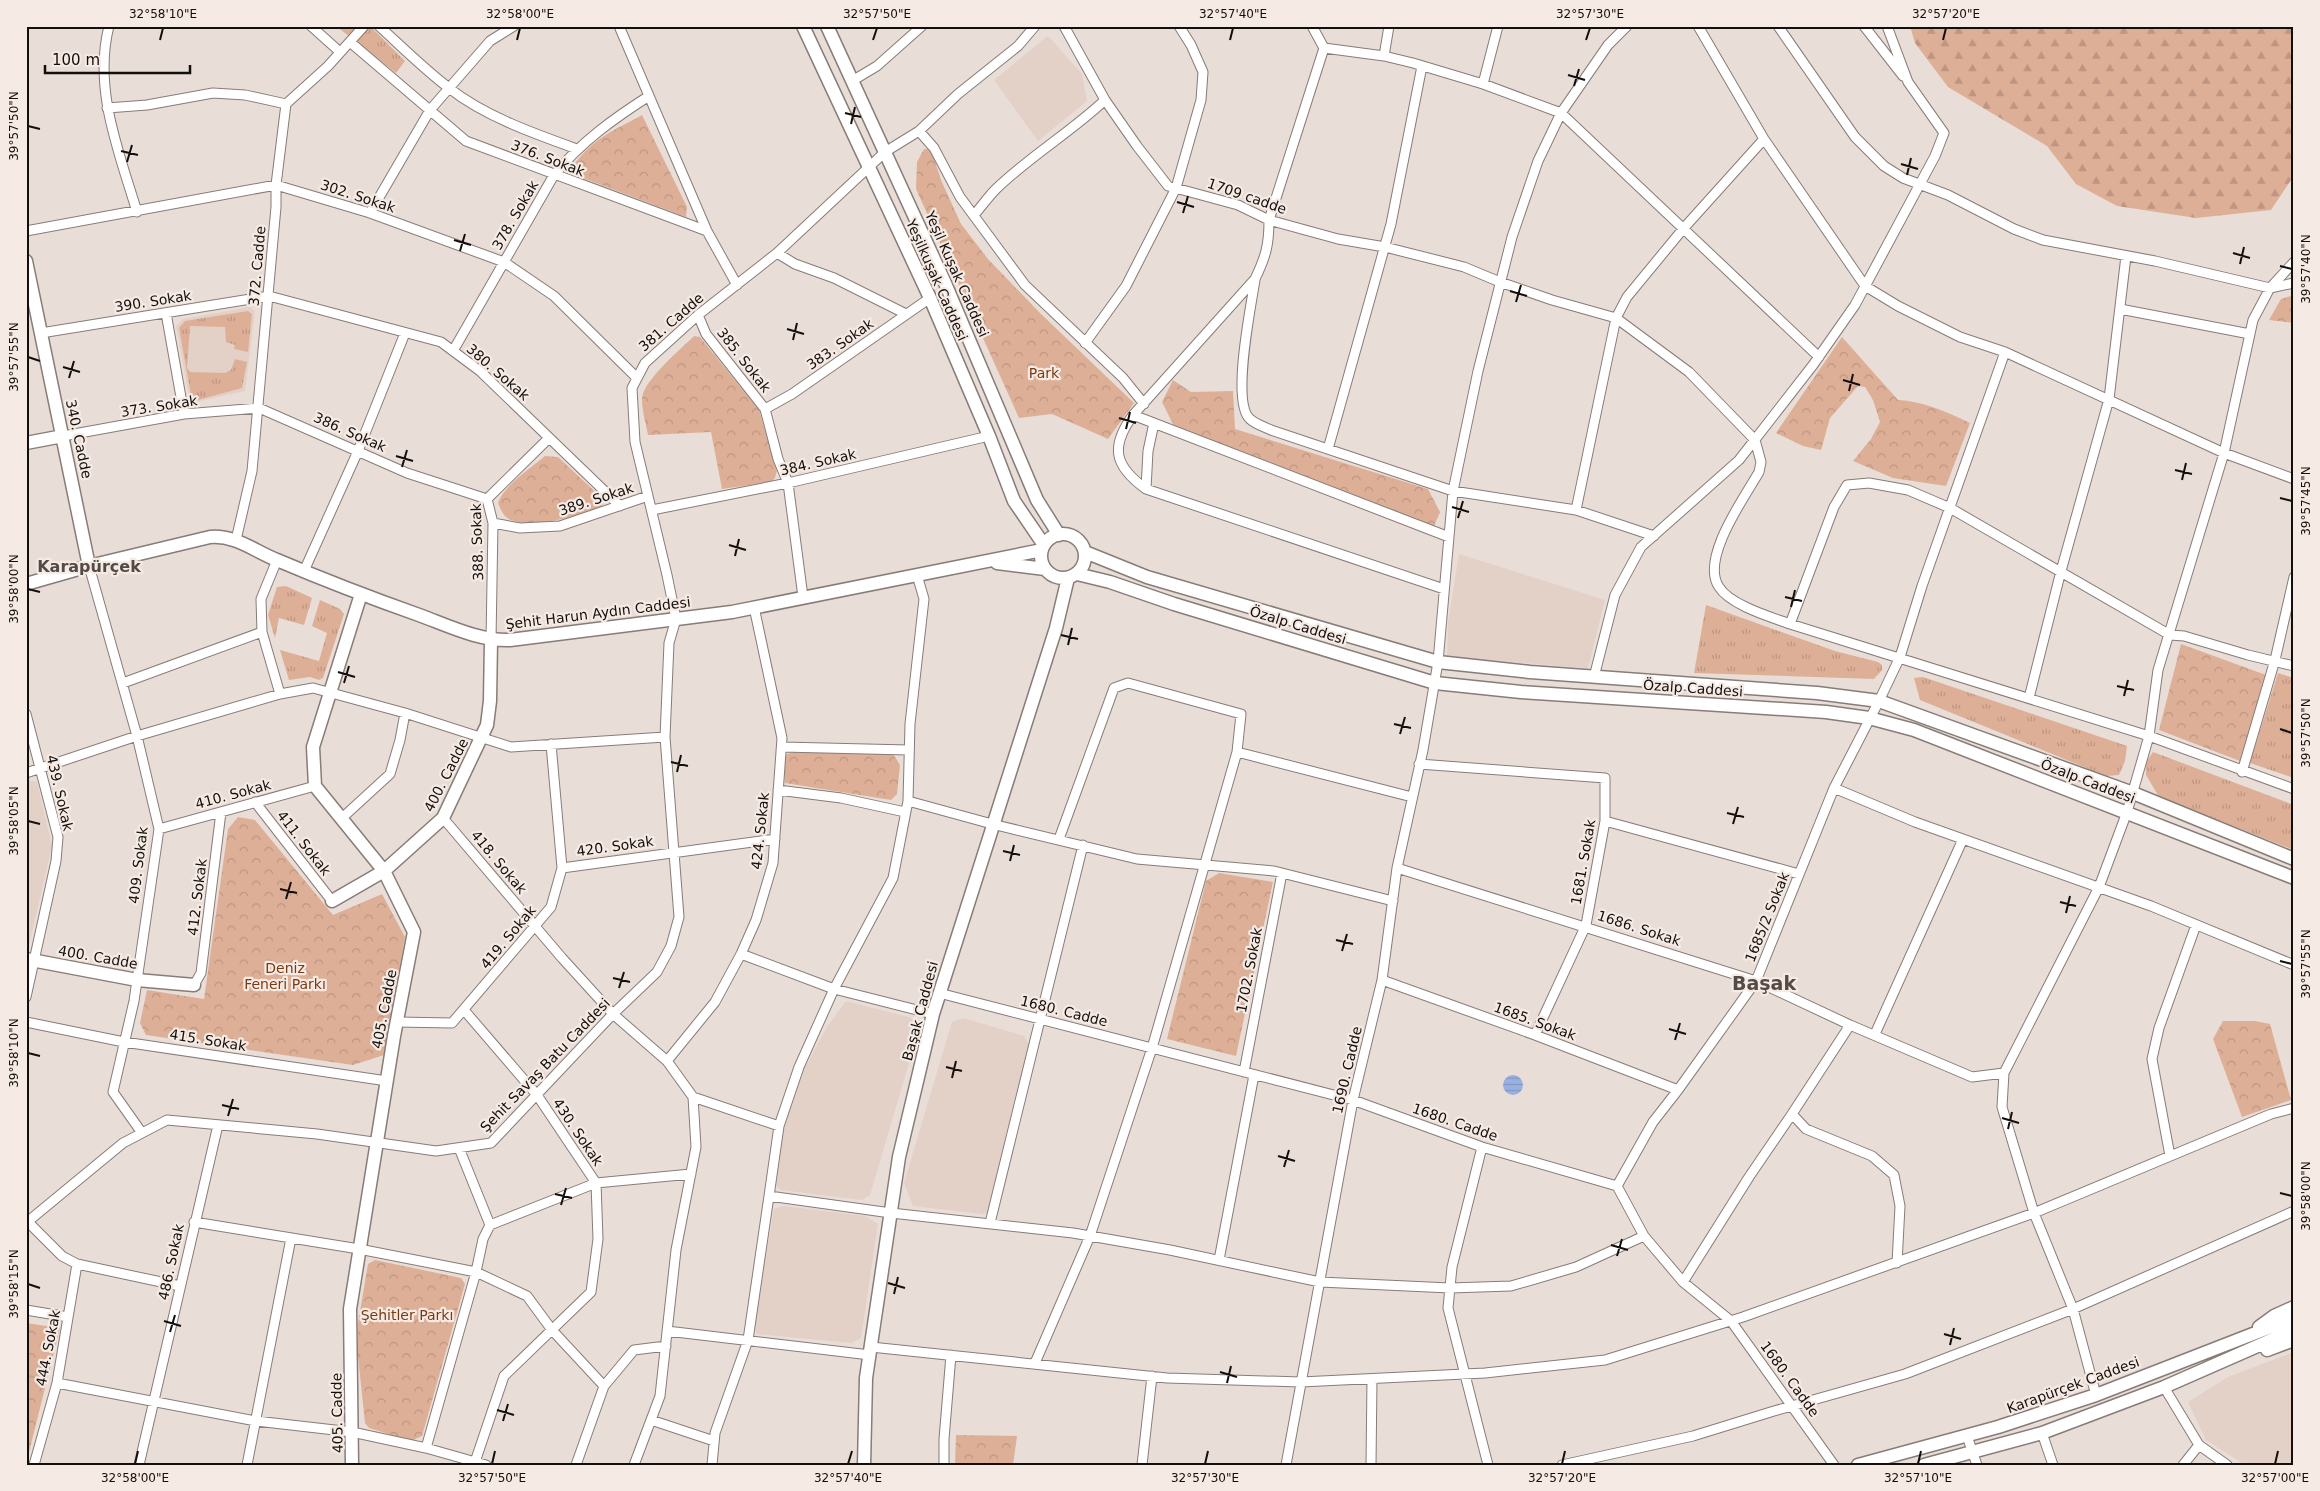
<svg xmlns="http://www.w3.org/2000/svg" width="2320" height="1491" font-family="'DejaVu Sans',sans-serif">
  <style>
    .built { fill: #e3d0c7 }
    .grass { fill: url(#grass-tufts) }
    .forest { fill: url(#forest-firs) }
    .park { fill: url(#park-crowns) }
    .water { fill: url(#water-rules) }
    .lines { fill: none; stroke-linecap: round; stroke-linejoin: round }
    .street-casing { stroke: #877c77; stroke-width: 11 }
    .secondary-casing { stroke: #877c77; stroke-width: 15 }
    .street { stroke: #fff; stroke-width: 9 }
    .secondary { stroke: #fff; stroke-width: 12 }
    .ticks { fill: none; stroke: #130f0d; stroke-width: 2 }
    .labels { text-anchor: middle; stroke-width: 4.5; stroke-linejoin: round; paint-order: stroke }
    .street-label { font-size: 14px; fill: #130f0d; stroke: #f6eae4 }
    .park-label { font-size: 14px; fill: #7b3a10; stroke: #f6eae4 }
    .quarter-label { font-size: 16px; font-weight: bold; fill: #544b46; stroke: #f6eae4 }
    .district-label { font-size: 19px; font-weight: bold; fill: #544b46; stroke: #f6eae4 }
    .neatline { fill: none; stroke: #130f0d; stroke-width: 2 }
    .ticks-label { font-size: 12px; text-anchor: middle; fill: #130f0d }
  </style>
  <defs>
    <pattern id="grass-tufts" width="24" height="20" patternUnits="userSpaceOnUse" patternTransform="scale(1.25)"><rect width="24" height="20" fill="#deaf97"/><path d="M3 7l-1-3M5 7V3M7 7l1-3M15 17l-1-3M17 17v-4M19 17l1-3" fill="none" stroke="#be9581"/></pattern>
    <pattern id="forest-firs" width="22" height="20" patternUnits="userSpaceOnUse" patternTransform="scale(1.25)"><rect width="22" height="20" fill="#deaf97"/><path d="M5 1l3.5 6h-7zM16 11l3.5 6h-7z" fill="#be9581"/></pattern>
    <pattern id="park-crowns" width="20" height="18" patternUnits="userSpaceOnUse" patternTransform="scale(1.25)"><rect width="20" height="18" fill="#deaf97"/><path d="M2 6a3 3 0 1 1 6 0M12 15a3 3 0 1 1 6 0" fill="none" stroke="#be9581"/></pattern>
    <pattern id="water-rules" width="6" height="5" patternUnits="userSpaceOnUse" patternTransform="scale(1.25)"><rect width="6" height="5" fill="#99b1e1"/><path d="M0 2.5h6" fill="none" stroke="#8397c0"/></pattern>
  </defs>
  <rect width="100%" height="100%" fill="#e9ddd7"/>
  <!-- built -->
  <path class="built" d="M1048,36L1082,74L1087,101L1038,141L994,80Z
    M250,307L255,311L245,391L196,402L189,397L176,326L183,319Z
    M1459,554L1605,600L1588,668L1447,657L1448,623Z
    M32,781L37,782L52,846L29,945L26,947V782Z
    M846,1001L916,1019L920,1026L870,1195L862,1200L781,1190L775,1184L786,1113L801,1075L827,1027Z
    M963,1018L1024,1036L1029,1045L988,1212L983,1214L913,1206L904,1183L952,1022Z
    M783,1206L865,1216L878,1224L861,1338L852,1343L757,1334L754,1326L774,1209Z
    M2294,1352V1465H2245L2206,1440L2188,1402L2228,1377Z"/>
  <!-- grass -->
  <path class="grass" d="M336,26H370L405,61L396,73Z
    M248,311L252,314L248,352L234,349L235,345L226,342L225,327L190,326L187,368L190,372L225,373L231,370L235,359L247,362L242,388L198,400L191,395L179,328L185,321Z
    M286,586L312,598L304,625L279,618L275,638L268,615L277,587Z
    M320,600L340,609L344,614L323,678L319,680L310,677L289,680L280,650L319,661L327,633L312,626Z
    M1706,605L1835,651L1878,662L1882,665V670L1874,679L1694,673Z
    M2278,673L2294,678V778L2250,763Z
    M1923,677L2127,746L2125,761L2119,775L2106,776L1920,700L1914,678Z
    M2153,752L2294,805V850L2159,797L2146,775V762Z"/>
  <!-- forest -->
  <path class="forest" d="M1910,26H2294V156L2291,180L2271,210L2196,218L2117,206L2076,184L2047,146L1948,87L1915,43Z"/>
  <!-- park -->
  <path class="park" d="M642,115L687,207L686,217L575,175L573,166C593,138 613,131 642,115Z
    M924,149H931L941,180L961,224L988,259L1039,312L1134,403L1108,439L1052,414L1019,418L916,189L917,162Z
    M2294,295V323L2269,320L2281,299Z
    M694,336L700,337L759,410L777,470L775,478L771,482L722,489L711,432L648,435C646,424 642,411 642,400C641,382 681,349 694,336Z
    M1842,337L1898,400C1922,401 1948,412 1970,423L1946,486L1893,478L1853,461L1871,439L1880,422L1873,400L1865,387L1858,386L1830,418L1821,450L1803,446L1776,433Z
    M1173,380L1191,392L1233,391L1235,429L1428,489L1440,512L1434,526L1175,428L1162,402Z
    M545,456L558,457L603,499L602,507C582,515 524,532 506,517C502,513 500,508 498,503C505,484 530,469 545,456Z
    M2181,644L2266,675L2240,761L2159,730Z
    M793,752L893,754L900,765L897,794L891,800L785,783L783,760L785,755Z
    M238,817L255,820L333,915L382,894L405,937L384,1055L353,1065L146,1035L140,1023L147,990L204,999L228,829Z
    M1219,873L1273,882L1236,1056L1167,1039L1206,881Z
    M2223,1021H2255L2270,1024L2291,1100L2242,1117L2213,1039Z
    M375,1260L461,1278L465,1284L422,1436L411,1441L369,1428L365,1423L358,1356V1323L368,1264Z
    M26,1323L60,1328L26,1464Z
    M956,1435L1017,1436L1013,1465H955Z"/>
  <!-- water -->
  <path class="water" d="M1503 1085a10 10 0 1 1 20 0a10 10 0 1 1-20 0Z"/>
  <g class="lines">
    <!-- street casing -->
    <g class="street-casing">
      <path id="street" d="M109,26C93,89 119,152 137,212
        M311,26L340,52
        M379,26C402,47 424,69 449,88C484,116 535,134 577,149
        M619,26L707,231
        M1064,26L1105,100L1137,146L1168,186L1238,205L1269,220L1338,239L1385,247L1464,267L1500,282L1552,300L1616,318L1689,372L1755,440L1761,462L1759,472C1744,498 1700,559 1719,587C1730,605 1771,617 1790,624L2149,736L2294,789
        M1312,26L1324,48L1384,56L1413,63L1483,84L1561,113L1819,357
        M1698,26L1764,139L1865,286L1898,306L1960,337L2005,352L2224,453L2294,479
        M1778,26L1855,137L1884,166L1903,178L1948,195L2014,229L2043,240L2155,261L2270,288L2294,262
        M1864,26L1903,76
        M350,42L466,141L707,231L737,285
        M1324,48L1269,220C1269,245 1266,256 1255,279L1133,415C1110,447 1114,466 1146,489L1444,589
        M1384,56L1389,26
        M852,81L877,66L922,26
        M1483,84L1498,26
        M107,108L147,105L213,93L245,95L286,104
        M919,131L934,148L960,197L1025,285L1123,378L1144,404
        M370,213L430,110L490,41L514,26
        M974,215C981,207 988,197 996,189C1030,156 1071,132 1105,100
        M26,231L276,185L370,213L504,262L554,296L637,378
        M777,253L795,264L834,278L906,314
        M1255,280C1251,306 1231,403 1250,419C1255,424 1265,427 1271,430L1453,491L1576,510L1654,536
        M2120,309L2250,334
        M166,313L184,414
        M698,315L706,334L765,409L778,459L788,483L803,597
        M41,333L269,296L441,342L480,371L620,506
        M1085,343L1126,286L1176,188L1201,100L1203,72L1191,45L1179,26
        M453,351L554,175C581,142 613,119 649,96
        M765,409L792,394L930,298
        M1133,415L1449,537
        M63,436L184,414L259,408L407,473L487,499
        M1328,449L1391,224L1422,66
        M1146,489L1148,451L1154,423
        M652,510L788,483L989,436
        M1576,510L1616,318L1627,297L1683,229L1764,139
        M493,523L520,528L560,526L648,496
        M236,540L252,471L276,207V185L286,104L328,66L364,26
        M277,560L261,599L262,632L280,694
        M89,566L137,736L159,829L134,1001L113,1092L142,1133
        M304,571L358,451L405,333
        M917,575L924,599L910,724L908,801L992,824L1137,859L1274,871L1393,901
        M1790,624L1834,507L1847,485L1869,483L1908,490L1950,508L2170,635L2184,636L2248,655L2294,666
        M491,640L493,523L487,499L549,438
        M1594,677L1615,595L1641,547L1739,460L1813,365L1855,305L1935,156L1944,133L1908,82L1887,26
        M123,683L262,632
        M2029,698L2061,571L2109,399L2126,256
        M26,714L58,837L56,861L26,997
        M782,747L909,750
        M1237,752L1412,797
        M1419,764L1605,778V821L1586,925L1535,1035
        M2242,772L2275,660L2294,577
        M26,773L137,736L280,694L313,688L405,713L511,747L665,737
        M1834,788L1915,822L2151,906L2294,965
        M778,790L841,798L905,812
        M255,802L332,901
        M342,818L390,774L400,740L405,713
        M443,818L562,958L613,1014L667,1061L693,1097L779,1126
        M1605,821L1799,874
        M159,829L315,786
        M562,868L775,839
        M1397,868L1756,981L1850,1025L1972,1077L2004,1073L2099,887L2127,812L2149,736L2158,670L2224,453L2253,320L2270,288L2294,283
        M741,954L834,989L933,1014
        M1382,980L1535,1035L1678,1090
        M194,985L201,973L221,812
        M939,993L1353,1100L1482,1147L1617,1186L1644,1236L1683,1282L1731,1321L1834,1465
        M464,1010L537,1095L596,1183L598,1239L591,1292L504,1376L474,1465
        M26,1022L124,1042L387,1081
        M397,1022L452,1023L551,907L562,868L551,744
        M1850,1025L1792,1114L1806,1129L1872,1156L1894,1175L1900,1206L1897,1263
        M1875,1034L1963,839
        M667,1061L715,1002L741,954L756,920L773,863L782,738L754,607
        M1244,1072L1282,873
        M2004,1073L2002,1107L2034,1213L2073,1309L2096,1395
        M1482,1147L1452,1267L1448,1308L1488,1465
        M459,1148L490,1225
        M2170,1156L2152,1059L2159,1028L2196,925
        M1617,1186L1653,1122L1678,1090L1756,981L1834,788L1879,701L1900,657L1922,586L2005,352
        M769,1196L779,1126L799,1067L834,989L893,878L908,801
        M26,1220L62,1256L77,1264L180,1286
        M194,1222L359,1249L476,1272L527,1296L552,1330L604,1386
        M26,1223L123,1143L167,1120L317,1134L436,1151L491,1143L613,1014L657,972L671,946L679,917L665,737L669,643L676,619L667,575L635,442L632,388L645,363L698,315L777,253L885,152L919,131L958,94L1018,46L1035,26
        M990,1223L1083,845
        M1219,1260L1254,1075
        M1683,1282L1749,1177L1792,1114
        M26,1310L68,1317
        M667,1331L870,1355
        M871,1347L1167,1378L1301,1382L1485,1373L1605,1360L1743,1317L2034,1213L2271,1114L2294,1108
        M1035,1363L1090,1236L1152,1048L1237,752L1241,714L1128,683L1114,688L1059,839
        M57,1383L256,1421L352,1432L426,1448L486,1465
        M2164,1387L2199,1445L2227,1465
        M651,1420L714,1441
        M2042,1433L2053,1465
        M1967,1436L1977,1465
        M426,1448L476,1272L483,1239L490,1225L596,1183L691,1174
        M34,1465L57,1383L77,1264
        M139,1465L218,1125
        M247,1465L291,1238
        M576,1465L604,1386L634,1350L666,1346
        M634,1465L660,1396L676,1250L696,1147L693,1097
        M712,1465L715,1433L748,1340L769,1196L891,1213L1073,1233L1170,1250L1320,1282L1450,1288L1511,1286L1576,1267L1644,1236
        M944,1465V1439L951,1355
        M1142,1465L1152,1376
        M1286,1465L1353,1100L1382,980L1397,868L1423,750L1438,662L1453,491L1478,371L1512,237L1538,161L1561,113L1608,45L1627,26
        M1371,1465L1372,1379
        M1562,1465L1693,1436L1774,1411L1905,1374L2073,1309L2294,1211
        M2183,1465L2199,1445"/>
    </g>
    <!-- secondary casing -->
    <g class="secondary-casing">
      <path id="secondary" d="M803,26L930,298L989,436L1014,501L1044,545
        M827,26L945,283L1037,500L1059,535
        M26,261L89,566
        M26,443L63,436
        M1041 556a22 22 0 1 1 44 0a22 22 0 1 1-44 0Z
        M1085,552L1147,577L1438,662L1530,672L1817,693L1879,701L2133,793L2294,859
        M997,563L1045,569
        M1077,574L1110,582L1174,604L1435,683L1521,692L1826,712L1869,718L1914,730L2294,878
        M26,584L89,566L210,537C236,535 254,551 277,560C324,580 371,598 419,615C449,626 479,641 510,640L732,612L1042,550
        M332,901L384,871L443,818L487,725L490,701L491,640
        M26,959L137,980L194,985
        M2259,1327L2274,1316L2294,1307
        M2267,1350L2294,1340
        M352,1465L350,1309L394,1036L414,932L384,871L315,786L313,747L361,594
        M864,1465L866,1378L899,1157L933,1014L1056,628L1068,578
        M1858,1465L1998,1427L2096,1395L2294,1318
        M1924,1465L2042,1433L2164,1387L2294,1330"/>
    </g>
    <!-- street -->
    <use href="#street" class="street"/>
    <!-- secondary -->
    <use href="#secondary" class="secondary"/>
  </g>
  <!-- ticks -->
  <path class="ticks" d="M160,40L163,28M517,40L520,28M873,40L877,28M1230,40L1233,28M1586,40L1590,28M1943,40L1946,28M1568,75L1585,80M1574,86L1579,69M845,113L861,117M851,124L855,107M28,126L40,129M121,151L138,155M127,162L132,145M1901,164L1918,169M1907,175L1911,158M1177,202L1194,207M1183,213L1188,196M454,240L471,245M460,251L465,234M2233,253L2250,258M2240,264L2244,247M2280,266L2292,269M1510,291L1527,296M1516,302L1521,285M787,329L804,334M793,340L797,323M28,357L40,361M63,367L80,372M69,378L74,361M1843,380L1860,385M1849,391L1853,374M1119,418L1136,423M1126,429L1130,412M396,456L413,461M402,467L407,450M2175,470L2192,474M2182,480L2186,463M2280,498L2292,501M1452,507L1469,512M1458,518L1463,501M729,545L746,550M735,556L739,539M28,589L40,592M1785,597L1802,601M1791,607L1795,590M1061,635L1078,639M1068,645L1072,628M338,672L355,677M344,683L349,666M2117,686L2134,690M2124,696L2128,680M1394,724L1411,728M2280,729L2292,733M1400,734L1405,717M671,762L688,766M677,772L681,755M1727,813L1744,817M28,821L40,824M1733,824L1738,807M1003,851L1020,855M1010,861L1014,845M280,889L297,893M286,899L291,882M2060,902L2076,906M2066,913L2070,896M1336,940L1353,944M1342,951L1347,934M2280,961L2292,964M613,978L630,982M619,988L624,972M1669,1029L1686,1034M1675,1040L1680,1023M28,1053L40,1056M946,1067L962,1071M952,1078L956,1061M222,1105L239,1109M228,1116L233,1099M2002,1118L2019,1123M2008,1129L2012,1112M1278,1156L1295,1161M1284,1167L1289,1150M2280,1193L2292,1196M555,1194L572,1198M561,1205L566,1188M1611,1245L1628,1250M1617,1256L1622,1239M888,1283L905,1288M28,1284L40,1288M894,1294L898,1277M164,1321L181,1326M170,1332L175,1315M1944,1334L1961,1339M1950,1345L1954,1328M1220,1372L1237,1377M1227,1383L1231,1366M497,1410L514,1415M503,1421L508,1404M135,1464L138,1451M492,1464L495,1451M848,1464L852,1451M1205,1464L1208,1451M1562,1464L1565,1451M1918,1464L1921,1451M2275,1464L2278,1451"/>
  <g class="labels">
    <!-- street labels -->
    <g class="street-label">
      <text transform="translate(548 158) rotate(21)" y="5">376. Sokak</text>
      <text transform="translate(358 196) rotate(18)" y="5">302. Sokak</text>
      <text transform="translate(1247 196) rotate(19)" y="5">1709 cadde</text>
      <text transform="translate(515 215) rotate(-60)" y="5">378. Sokak</text>
      <text transform="translate(257 266) rotate(-85)" y="5">372. Cadde</text>
      <text transform="translate(957 274) rotate(66)" y="5">Yeşil Kuşak Caddesi</text>
      <text transform="translate(937 280) rotate(66)" y="5">Yeşilkuşak Caddesi</text>
      <text transform="translate(153 301) rotate(-9)" y="5">390. Sokak</text>
      <text transform="translate(671 322) rotate(-41)" y="5">381. Cadde</text>
      <text transform="translate(840 344) rotate(-35)" y="5">383. Sokak</text>
      <text transform="translate(744 360) rotate(52)" y="5">385. Sokak</text>
      <text transform="translate(498 372) rotate(41)" y="5">380. Sokak</text>
      <text transform="translate(159 406) rotate(-9)" y="5">373. Sokak</text>
      <text transform="translate(350 432) rotate(24)" y="5">386. Sokak</text>
      <text transform="translate(79 439) rotate(78)" y="5">340. Cadde</text>
      <text transform="translate(818 462) rotate(-13)" y="5">384. Sokak</text>
      <text transform="translate(596 499) rotate(-18)" y="5">389. Sokak</text>
      <text transform="translate(477 542) rotate(-92)" y="5">388. Sokak</text>
      <text transform="translate(598 613) rotate(-7)" y="5">Şehit Harun Aydın Caddesi</text>
      <text transform="translate(1298 625) rotate(17)" y="5">Özalp Caddesi</text>
      <text transform="translate(1693 688) rotate(4)" y="5">Özalp Caddesi</text>
      <text transform="translate(446 775) rotate(-63)" y="5">400. Cadde</text>
      <text transform="translate(2088 781) rotate(21)" y="5">Özalp Caddesi</text>
      <text transform="translate(60 793) rotate(77)" y="5">439. Sokak</text>
      <text transform="translate(233 794) rotate(-15)" y="5">410. Sokak</text>
      <text transform="translate(760 831) rotate(-84)" y="5">424. Sokak</text>
      <text transform="translate(304 843) rotate(52)" y="5">411. Sokak</text>
      <text transform="translate(615 846) rotate(-8)" y="5">420. Sokak</text>
      <text transform="translate(499 862) rotate(50)" y="5">418. Sokak</text>
      <text transform="translate(1583 862) rotate(-80)" y="5">1681. Sokak</text>
      <text transform="translate(138 865) rotate(-83)" y="5">409. Sokak</text>
      <text transform="translate(197 897) rotate(-83)" y="5">412. Sokak</text>
      <text transform="translate(1767 917) rotate(-68)" y="5">1685/2 Sokak</text>
      <text transform="translate(1639 928) rotate(18)" y="5">1686. Sokak</text>
      <text transform="translate(508 937) rotate(-50)" y="5">419. Sokak</text>
      <text transform="translate(98 957) rotate(10)" y="5">400. Cadde</text>
      <text transform="translate(1249 970) rotate(-79)" y="5">1702. Sokak</text>
      <text transform="translate(384 1009) rotate(-79)" y="5">405. Cadde</text>
      <text transform="translate(920 1011) rotate(-75)" y="5">Başak Caddesi</text>
      <text transform="translate(1064 1011) rotate(14)" y="5">1680. Cadde</text>
      <text transform="translate(1535 1021) rotate(20)" y="5">1685. Sokak</text>
      <text transform="translate(208 1040) rotate(9)" y="5">415. Sokak</text>
      <text transform="translate(545 1065) rotate(-46)" y="5">Şehit Savaş Batu Caddesi</text>
      <text transform="translate(1347 1070) rotate(-77)" y="5">1690. Cadde</text>
      <text transform="translate(1455 1122) rotate(19)" y="5">1680. Cadde</text>
      <text transform="translate(578 1132) rotate(56)" y="5">430. Sokak</text>
      <text transform="translate(171 1262) rotate(-78)" y="5">486. Sokak</text>
      <text transform="translate(48 1348) rotate(-79)" y="5">444. Sokak</text>
      <text transform="translate(1790 1379) rotate(54)" y="5">1680. Cadde</text>
      <text transform="translate(2073 1385) rotate(-20)" y="5">Karapürçek Caddesi</text>
      <text transform="translate(337 1413) rotate(-91)" y="5">405. Cadde</text>
    </g>
    <!-- park labels -->
    <g class="park-label">
      <text x="1044" y="378">Park</text>
      <text x="285" y="973">Deniz<tspan x="285" dy="16">Feneri Parkı</tspan></text>
      <text x="407" y="1320">Şehitler Parkı</text>
    </g>
    <!-- quarter labels -->
    <g class="quarter-label">
      <text x="89" y="572">Karapürçek</text>
    </g>
    <!-- district labels -->
    <g class="district-label">
      <text x="1764" y="990">Başak</text>
    </g>
  </g>
  <!-- border -->
  <rect width="2320" height="1491" fill="none" stroke="#f6eae4" stroke-width="55"/>
  <!-- scale -->
  <path d="M45 65v8h145v-8" fill="none" stroke="#130f0d" stroke-width="2.5"/>
  <text x="52" y="65" font-size="15" fill="#130f0d" stroke="#f6eae4" stroke-width="4" paint-order="stroke">100 m</text>
  <rect x="28" y="28" width="2264" height="1436" class="neatline"/>
  <g class="ticks-label">
    <text x="163" y="18">32°58'10"E</text>
    <text x="520" y="18">32°58'00"E</text>
    <text x="877" y="18">32°57'50"E</text>
    <text x="1233" y="18">32°57'40"E</text>
    <text x="1590" y="18">32°57'30"E</text>
    <text x="1946" y="18">32°57'20"E</text>
    <text transform="translate(14 126) rotate(-90)" y="4">39°57'50"N</text>
    <text transform="translate(2306 269) rotate(-90)" y="4">39°57'40"N</text>
    <text transform="translate(14 357) rotate(-90)" y="4">39°57'55"N</text>
    <text transform="translate(2306 501) rotate(-90)" y="4">39°57'45"N</text>
    <text transform="translate(14 589) rotate(-90)" y="4">39°58'00"N</text>
    <text transform="translate(2306 733) rotate(-90)" y="4">39°57'50"N</text>
    <text transform="translate(14 821) rotate(-90)" y="4">39°58'05"N</text>
    <text transform="translate(2306 964) rotate(-90)" y="4">39°57'55"N</text>
    <text transform="translate(14 1053) rotate(-90)" y="4">39°58'10"N</text>
    <text transform="translate(2306 1196) rotate(-90)" y="4">39°58'00"N</text>
    <text transform="translate(14 1284) rotate(-90)" y="4">39°58'15"N</text>
    <text x="135" y="1482">32°58'00"E</text>
    <text x="492" y="1482">32°57'50"E</text>
    <text x="848" y="1482">32°57'40"E</text>
    <text x="1205" y="1482">32°57'30"E</text>
    <text x="1562" y="1482">32°57'20"E</text>
    <text x="1918" y="1482">32°57'10"E</text>
    <text x="2275" y="1482">32°57'00"E</text>
  </g>
</svg>
